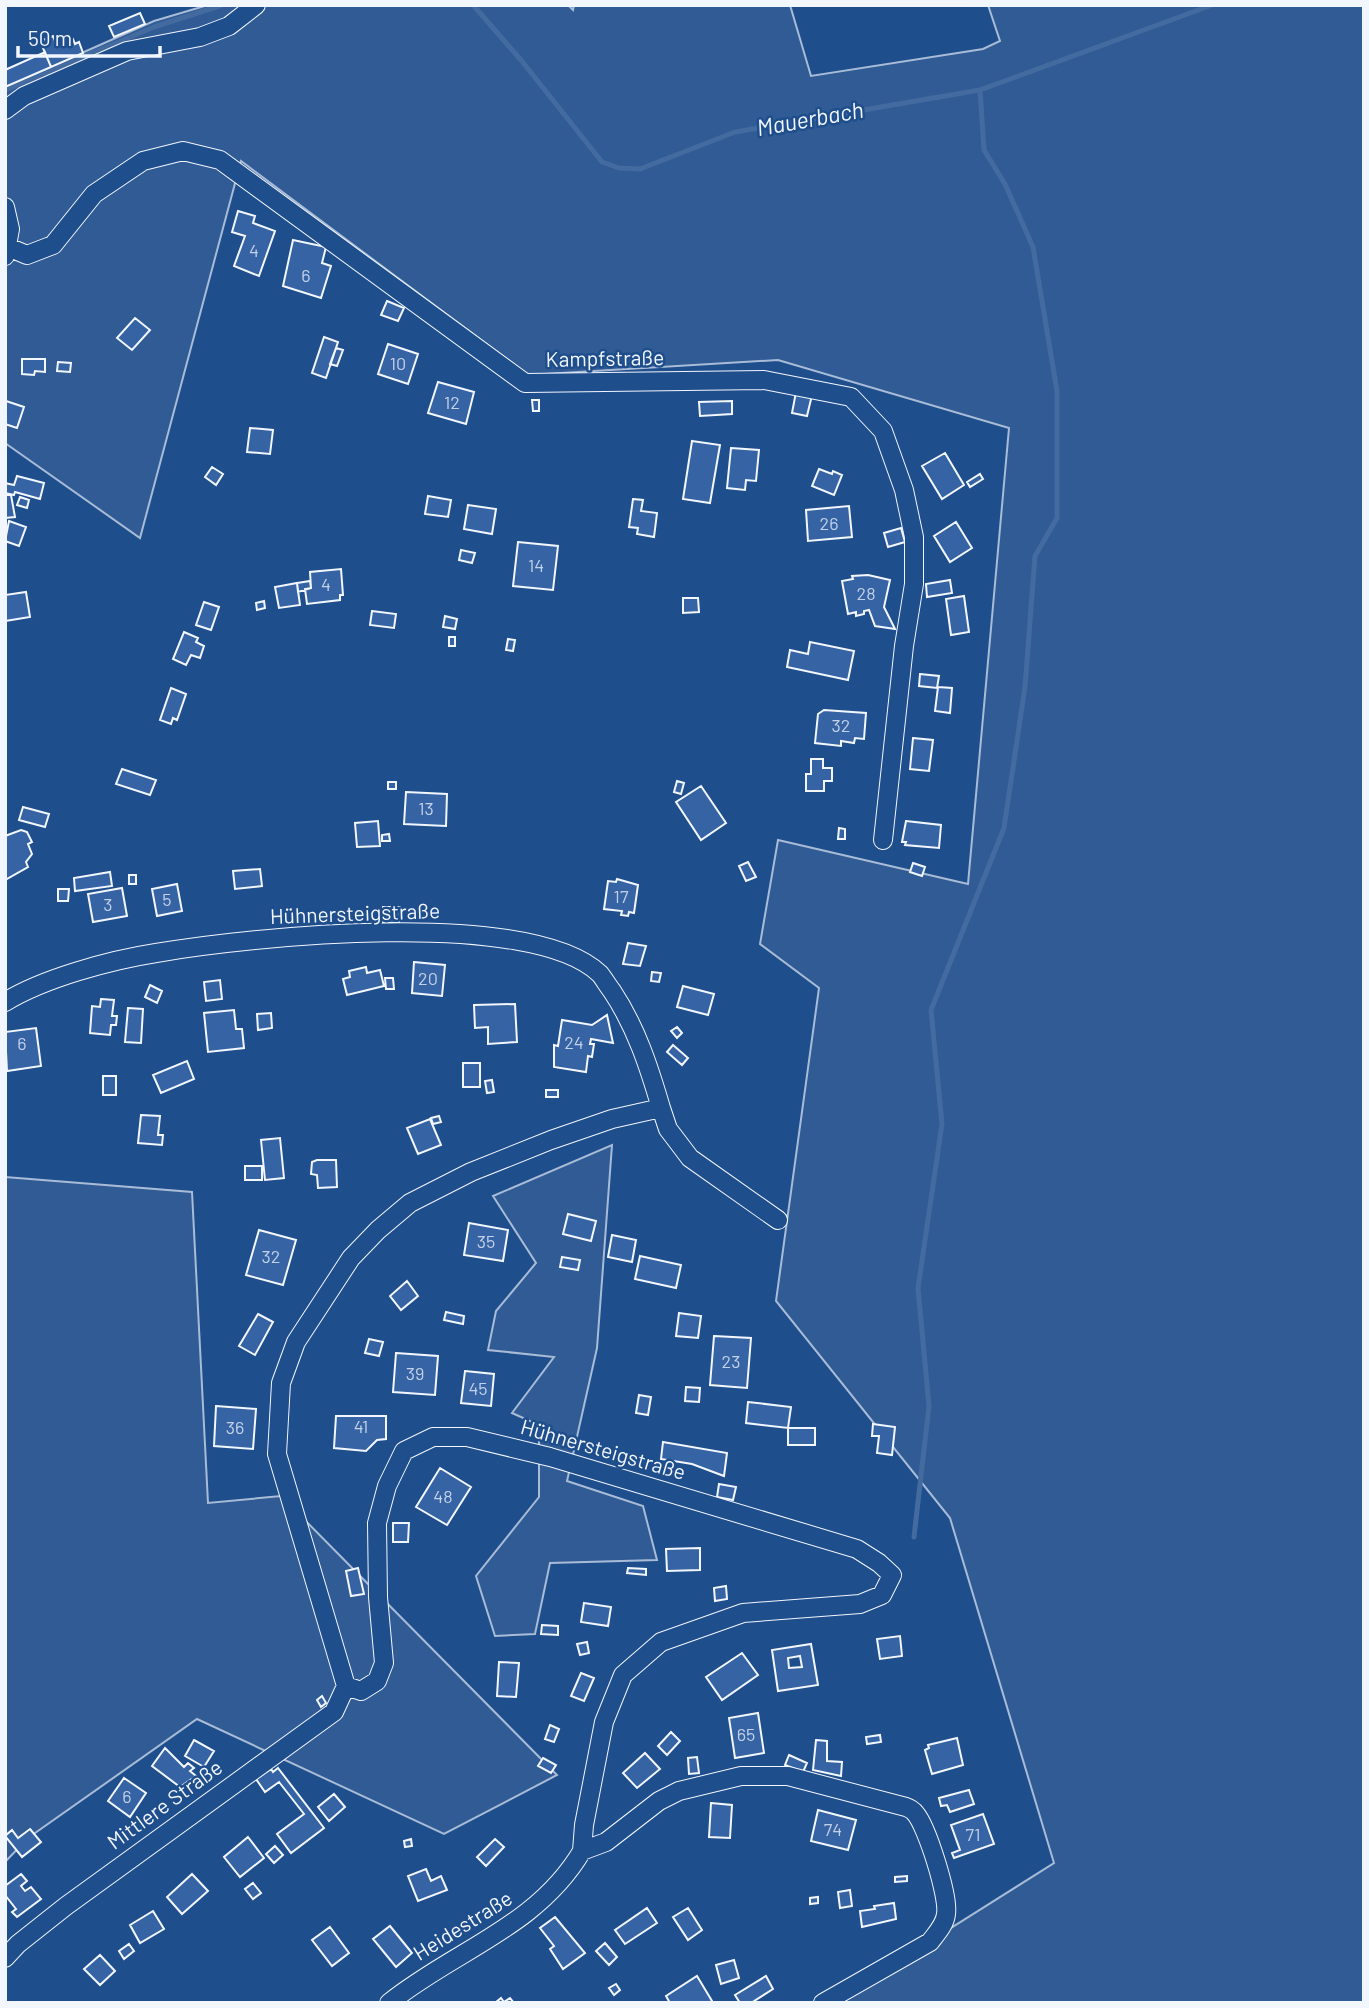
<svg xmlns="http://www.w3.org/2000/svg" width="1369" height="2008" font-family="Barlow,sans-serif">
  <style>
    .green { fill: #305b95; stroke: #a8bbd7; stroke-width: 2 }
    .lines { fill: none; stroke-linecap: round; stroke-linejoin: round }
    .stream { stroke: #446ba0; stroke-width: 5 }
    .building { fill: #3563a3; stroke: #f2f6ff; stroke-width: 2; fill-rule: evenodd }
    .street-casing { stroke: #f2f6ff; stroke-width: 20 }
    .street { stroke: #1f4e8c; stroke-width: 18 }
    .labels { text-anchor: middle; stroke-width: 5; stroke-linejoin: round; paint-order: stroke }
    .number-label { font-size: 18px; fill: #c3d1e8 }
    .street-label { font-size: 21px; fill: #f2f6ff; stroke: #1f4e8c }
    .water-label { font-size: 23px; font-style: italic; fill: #f2f6ff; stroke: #1f4e8c }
  </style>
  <rect width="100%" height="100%" fill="#1f4e8c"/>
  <!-- green -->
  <path class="green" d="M208,5H568L573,10L574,5H790L811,76L983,49L1000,41L988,5H1364V2003H832L1054,1863L950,1518L776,1301L819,988L760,944L778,840L968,884L1009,428L778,360L528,375L241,161L140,538L5,443V87L154,21Z
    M612,1145L597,1348L567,1481L643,1506L657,1560L550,1563L535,1634L495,1636L476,1576L539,1497V1425L512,1413L554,1357L488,1350L496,1311L536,1263L493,1196Z
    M5,1177L192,1192L208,1503L281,1496L557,1775L444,1834L197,1719L28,1838L5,1862Z"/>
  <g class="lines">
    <!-- stream -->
    <path class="stream" d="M473,5L521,60L602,162L619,168L640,169L735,132L980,90L1212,5
      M5,90L154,27L222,5
      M914,1537L929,1406L918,1288L942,1124L931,1010L1004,828L1025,687L1035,556L1057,518V391L1033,247L1005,184L984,150L980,90"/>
  </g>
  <!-- building -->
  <path class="building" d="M140,13L145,24L114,37L109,26Z
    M53,36L57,46L73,39L75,44L79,42L83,53L51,67L40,41Z
    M45,52L51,67L5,87V70Z
    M238,211L255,216L253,223L275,231L259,276L234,266L245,236L232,232Z
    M293,240L326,247L322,263L331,266L321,298L283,286Z
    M387,301L404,308L398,321L381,315Z
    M135,318L150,330L132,350L117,338Z
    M324,337L338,342L326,378L312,373Z
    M388,344L418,354L408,384L378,374Z
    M336,348L343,350L337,366L330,364Z
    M22,359H45V372L35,371L34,375L22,374Z
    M58,362L71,363L70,372L57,371Z
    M438,382L474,392L466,424L428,413Z
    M796,392L812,395L807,416L792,413Z
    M532,400H539V411H533Z
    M6,401L24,407L17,428L5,424Z
    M732,401V414L700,416L699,402Z
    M250,428L273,430L270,454L247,452Z
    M692,441L720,445L710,503L683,499Z
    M731,448L759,450L756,481L746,480L745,490L727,488Z
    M945,453L964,485L942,499L922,466Z
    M212,467L223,474L216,485L205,477Z
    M819,469L832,474L833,471L842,475L834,495L812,486Z
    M980,474L983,479L970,487L967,482Z
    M17,476L44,483L40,499L15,492L14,495L5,493V483L14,485Z
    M5,495H11L15,517L5,518Z
    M428,496L451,500L448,517L425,514Z
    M20,497L29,500L27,508L17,505Z
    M633,499L643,500L641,511L657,513L654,537L637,534L638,528L629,527Z
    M468,505L496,509L492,534L464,529Z
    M849,506L852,537L808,541L806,510Z
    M9,521L26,527L19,546L5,541Z
    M956,522L972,548L950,562L934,536Z
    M901,528L905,542L888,547L884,533Z
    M518,542L558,546L553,590L513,586Z
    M461,550L475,553L472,563L459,560Z
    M341,569L343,595H340V600L307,604L305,589L311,588L310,572Z
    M868,575L890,580L884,607L895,629L875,626L869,610L864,611V614L856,616V612L848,614L842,581L853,579L852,576Z
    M950,580L952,593L927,597L926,584Z
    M310,581L311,588L298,592L297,583Z
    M297,583L300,605L279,608L275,587Z
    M26,592L30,617L5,621V595Z
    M964,596L969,632L951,635L946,599Z
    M683,598H698L699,612L683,613Z
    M264,601L265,608L257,610L256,603Z
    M204,602L219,607L211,630L196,625Z
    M372,611L396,614L394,628L370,625Z
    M445,616L457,619L455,629L443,627Z
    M184,632L198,638L196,642L204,646L200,658L191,655L186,665L173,659Z
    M449,637H455V646H449Z
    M508,639L515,640L513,651L506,650Z
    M810,642L854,651L848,680L787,667L790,650L808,654Z
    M920,674L939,676L937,688L919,686Z
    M938,687L952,688L950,713L935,711Z
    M171,688L186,694L177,720L173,718L171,724L160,720Z
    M824,710L866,713L864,739L855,738L854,743L841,741V746L815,743L818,714Z
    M913,738L933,740L929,771L910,769Z
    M811,759H823V768H832V781H824V791H806V774H811Z
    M122,769L156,780L150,795L116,784Z
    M677,781L684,783L681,794L674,792Z
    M388,782H396V789H388Z
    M701,786L726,823L701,840L676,802Z
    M406,792L447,794L446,826L404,824Z
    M23,807L49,814L45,827L19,820Z
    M378,821L380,846L357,847L355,823Z
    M906,821L941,825L939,848L905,845L906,842H902Z
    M839,828L845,829V839H838Z
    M21,830L27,832L32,842L28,844L32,854L26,862L28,867L5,880V836Z
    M389,834L390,841H382V835Z
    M748,862L756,877L746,881L739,866Z
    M913,863L925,867L922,876L910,872Z
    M260,869L262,886L235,889L233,871Z
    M110,872L112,886L75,891L74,878Z
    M129,875H136V884H129Z
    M617,879L638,885L634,913L629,912L628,916L621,915L622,911L604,909L608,881L616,882Z
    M177,884L182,911L157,916L152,889Z
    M122,888L127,916L93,922L88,894Z
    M58,889H69L68,901H58Z
    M383,907H400L399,923H383Z
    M628,943L646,946L640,966L623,964Z
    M414,962L445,965L442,996L412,993Z
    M366,967L367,973L380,970L384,986L347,995L343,979L350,977L349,971Z
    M652,972L661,973L659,982L651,981Z
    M385,978H393L394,989H386Z
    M220,980L222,999L206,1001L204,982Z
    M150,985L162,991L157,1003L145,997Z
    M683,986L714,994L708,1015L677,1007Z
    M101,999L114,1000L112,1016H117L116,1025H111L110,1035L90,1033L92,1006L100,1007Z
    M515,1004L517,1042L488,1044V1027L475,1028L474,1005Z
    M128,1008L143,1009L141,1043L125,1042Z
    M234,1010L236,1029H242L244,1048L208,1052L204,1013Z
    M271,1013L272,1028L258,1030L257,1014Z
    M607,1015L613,1043L591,1039L590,1044H594L592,1057L588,1056L586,1072L554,1067V1045L558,1046L562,1020L592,1025Z
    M677,1027L682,1033L677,1038L671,1031Z
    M36,1028L41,1066L7,1071L5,1032Z
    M673,1045L688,1058L682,1065L667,1052Z
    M187,1061L194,1079L161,1093L153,1075Z
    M463,1063H480V1087H463Z
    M103,1076H116V1095H103Z
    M492,1080L494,1092L487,1093L485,1081Z
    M546,1090H558V1097H546Z
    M141,1115L160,1116L158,1135H163L162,1145L138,1143Z
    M439,1116L441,1122L433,1124L431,1118Z
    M430,1119L441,1145L418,1154L407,1128Z
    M280,1138L284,1178L265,1180L261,1140Z
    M317,1160H336L337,1187L318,1188L317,1175L311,1174L312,1162Z
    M245,1166H262V1180H245Z
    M568,1214L596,1221L591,1241L563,1234Z
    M469,1223L508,1230L503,1261L464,1255Z
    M259,1230L296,1240L283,1285L246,1275Z
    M612,1235L636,1240L632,1262L608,1257Z
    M640,1256L681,1265L676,1288L635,1279Z
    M562,1257L580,1260L578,1270L560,1267Z
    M407,1281L418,1296L401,1310L390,1296Z
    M446,1312L464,1316L463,1324L444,1320Z
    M679,1313L701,1316L698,1338L676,1336Z
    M258,1314L273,1322L255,1355L239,1346Z
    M714,1336L751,1338L747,1388L710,1385Z
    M369,1339L383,1342L379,1356L365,1353Z
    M396,1353L438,1356L435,1395L393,1392Z
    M465,1371L494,1374L491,1406L461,1403Z
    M686,1387L700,1388L699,1402L685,1401Z
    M639,1395L651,1397L648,1415L636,1413Z
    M748,1402L791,1407L788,1428L746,1423Z
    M216,1406L256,1409L253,1449L214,1446Z
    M336,1416H386V1439L377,1440L366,1451L334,1448Z
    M873,1424L895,1427L892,1455L877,1453L879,1436H872Z
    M788,1428H815V1445H788Z
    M663,1442L727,1453L724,1476L692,1464L661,1459Z
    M440,1468L471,1487L447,1525L416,1507Z
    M719,1484L736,1487L733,1500L717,1497Z
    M393,1523H409L408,1542H393Z
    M700,1548V1570L667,1571L666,1549Z
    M358,1568L364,1594L351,1596L346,1571Z
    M628,1568L646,1569V1575L627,1573Z
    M726,1586L727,1599L715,1601L714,1588Z
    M584,1603L611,1607L608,1626L581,1622Z
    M542,1625L558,1626V1635L541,1634Z
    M900,1636L902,1656L880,1659L877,1639Z
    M587,1642L589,1653L580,1655L577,1644Z
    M811,1644L818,1685L778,1691L772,1650ZM800,1656L802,1667L789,1668L788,1658Z
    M742,1653L758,1675L722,1700L706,1677Z
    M499,1662L519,1663L516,1697L497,1696Z
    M581,1673L594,1678L584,1701L571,1696Z
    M322,1696L326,1703L321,1707L317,1700Z
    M758,1713L764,1753L735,1758L729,1718Z
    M550,1725L559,1729L554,1742L545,1739Z
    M671,1732L680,1741L667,1755L658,1746Z
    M880,1735L881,1742L867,1744L866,1737Z
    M957,1738L963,1765L932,1774L925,1750L929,1748L928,1745Z
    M194,1740L214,1751L204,1767L185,1756Z
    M816,1740L827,1741V1761L842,1762L841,1776L813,1770Z
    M165,1748L184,1767L188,1763L194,1768L190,1771L196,1776L180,1787L152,1766Z
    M645,1753L660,1769L637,1788L623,1773Z
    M789,1755L807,1763L803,1772L785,1765Z
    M697,1757L699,1773L689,1774L688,1758Z
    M543,1758L556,1765L551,1773L538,1766Z
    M278,1768L324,1828L291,1853L277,1834L304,1814L279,1782L265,1792L256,1779L271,1769L273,1772Z
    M124,1778L146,1793L130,1817L108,1801Z
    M969,1790L974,1804L950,1812L947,1805L941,1806L939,1798Z
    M334,1794L345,1807L329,1821L318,1807Z
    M711,1803L732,1805L730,1838L709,1837Z
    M818,1810L856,1820L848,1850L811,1841Z
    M983,1814L994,1844L954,1858L952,1853L960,1850L951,1825Z
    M30,1829L41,1842L22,1857L5,1836L12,1830L18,1838Z
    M248,1837L264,1858L240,1877L224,1857Z
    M411,1839L412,1846L405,1847L404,1841Z
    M495,1839L504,1847L486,1866L477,1857Z
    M275,1846L283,1855L274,1863L266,1854Z
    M426,1869L431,1881L441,1876L447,1890L418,1901L408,1876Z
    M21,1874L27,1881L21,1886L25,1891L31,1887L41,1899L17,1917L12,1912L16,1909L5,1895V1886Z
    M192,1874L208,1891L182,1914L167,1897Z
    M907,1876V1881L895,1882V1877Z
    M253,1883L261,1893L253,1899L245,1889Z
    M850,1890L852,1906L840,1908L838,1892Z
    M818,1897V1903L810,1904V1898Z
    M894,1903L896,1919L862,1927L860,1911L875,1909L874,1906Z
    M647,1908L657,1923L625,1944L615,1930Z
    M688,1908L702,1930L688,1940L673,1917Z
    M153,1911L164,1929L140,1943L130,1925Z
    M555,1917L585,1953L563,1969L550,1949L554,1946L540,1928Z
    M390,1926L412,1953L396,1967L373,1939Z
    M330,1927L349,1953L332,1966L312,1940Z
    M605,1943L617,1957L609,1965L596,1951Z
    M129,1944L134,1951L124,1959L119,1951Z
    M100,1955L115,1971L100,1985L84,1969Z
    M734,1960L739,1978L721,1984L716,1965Z
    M697,1976L712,2001L709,2003H670L666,1996Z
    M766,1976L773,1989L751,2003H740L735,1995Z
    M616,1984L620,1990L614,1995L609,1988Z
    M501,1998L504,2002L510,1998L514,2003H495Z"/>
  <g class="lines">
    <!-- street casing -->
    <g class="street-casing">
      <path id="street" d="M5,110L24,96L127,51L200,37L229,26L256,5
        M5,207L10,229L5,256
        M8,247L27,255L53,245L94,194L143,161L183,151L220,160L525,383L764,380L851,397L883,431L904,490L914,537V584L904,646L883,840
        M5,1002C44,978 111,960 156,953C249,937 530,907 600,974C604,979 608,986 612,991C636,1027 649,1067 661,1108L612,1119L551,1140L471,1172L410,1203L378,1230L351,1258L296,1342L281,1383L277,1454L346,1686L361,1691L377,1681L384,1663L378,1597L377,1523L387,1486L404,1451L433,1437H467L550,1457L857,1549L879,1563L892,1575L882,1595L860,1604L743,1613L661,1642L623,1675L604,1722L584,1825L582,1851L606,1842L659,1801L679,1791L741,1776H788L906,1807C909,1808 914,1811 915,1813C927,1826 949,1897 946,1914C945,1925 936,1934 930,1942L823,2003
        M661,1108L668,1129L690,1158L778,1220
        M5,1958L18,1944L66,1906L334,1712L346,1686
        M389,2003C455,1950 537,1927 582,1851"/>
    </g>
    <!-- street -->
    <use href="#street" class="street"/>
  </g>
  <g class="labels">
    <!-- number labels -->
    <g class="number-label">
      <text x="254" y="257">4</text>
      <text x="306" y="282">6</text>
      <text x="398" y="370">10</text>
      <text x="452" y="409">12</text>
      <text x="829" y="530">26</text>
      <text x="536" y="572">14</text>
      <text x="326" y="591">4</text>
      <text x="866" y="600">28</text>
      <text x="841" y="732">32</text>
      <text x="426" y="815">13</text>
      <text x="621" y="903">17</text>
      <text x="167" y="906">5</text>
      <text x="108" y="911">3</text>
      <text x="428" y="985">20</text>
      <text x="574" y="1049">24</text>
      <text x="22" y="1050">6</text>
      <text x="486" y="1248">35</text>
      <text x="271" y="1263">32</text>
      <text x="731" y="1368">23</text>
      <text x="415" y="1380">39</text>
      <text x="478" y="1395">45</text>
      <text x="361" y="1433">41</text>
      <text x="235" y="1434">36</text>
      <text x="443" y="1503">48</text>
      <text x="746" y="1741">65</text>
      <text x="127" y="1803">6</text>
      <text x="833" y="1836">74</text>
      <text x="973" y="1841">71</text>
    </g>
    <!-- street labels -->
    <g class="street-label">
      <text transform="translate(605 359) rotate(-1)" y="7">Kampfstraße</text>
      <text transform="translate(355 914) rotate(-2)" y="7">Hühnersteigstraße</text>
      <text transform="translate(603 1450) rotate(16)" y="7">Hühnersteigstraße</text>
      <text transform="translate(165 1805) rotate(-36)" y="7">Mittlere Straße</text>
      <text transform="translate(463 1926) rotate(-32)" y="7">Heidestraße</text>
    </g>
    <!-- water labels -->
    <g class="water-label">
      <text transform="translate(810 119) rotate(-10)" y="8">Mauerbach</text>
    </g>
  </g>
  <!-- border -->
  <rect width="1369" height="2008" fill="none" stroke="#f2f6ff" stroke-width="14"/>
  <!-- scale -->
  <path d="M18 46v10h142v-10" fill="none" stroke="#f2f6ff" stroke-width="3.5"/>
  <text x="28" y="46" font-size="21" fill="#f2f6ff" stroke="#1f4e8c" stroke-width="5" paint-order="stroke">50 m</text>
</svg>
